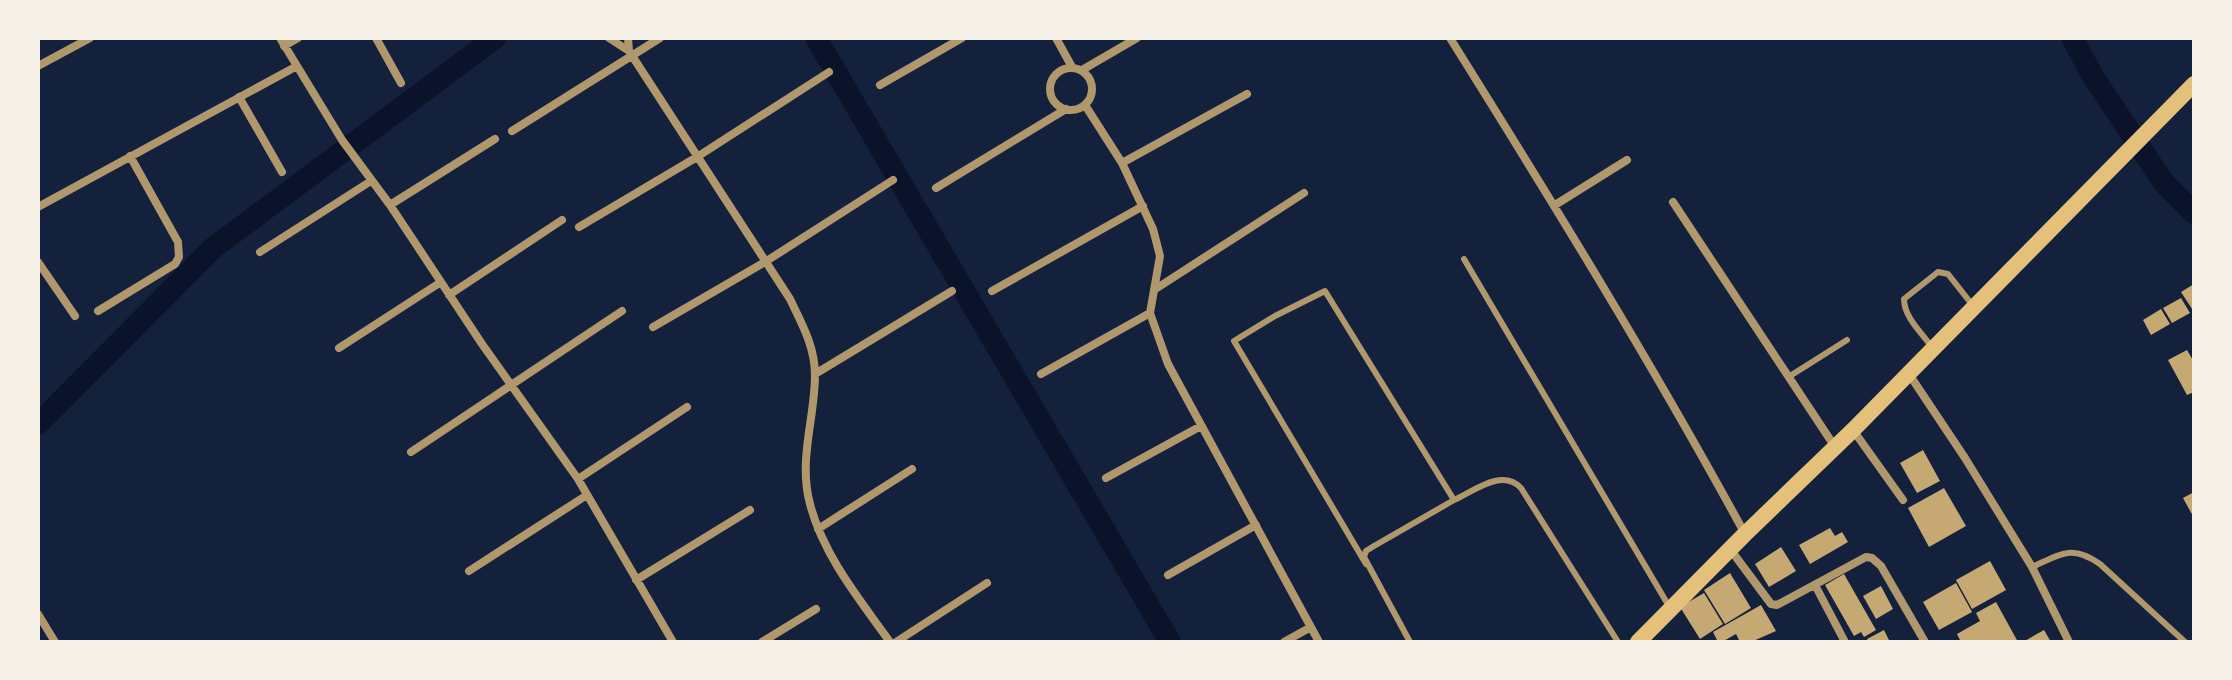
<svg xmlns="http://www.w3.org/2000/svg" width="2232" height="680" font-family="Manrope,sans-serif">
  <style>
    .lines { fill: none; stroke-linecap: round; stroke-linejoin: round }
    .canal { stroke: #0b132b; stroke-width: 22 }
    .building { fill: #c6a872 }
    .service { stroke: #b1986c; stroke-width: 6 }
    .minor { stroke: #b1986c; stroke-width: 8 }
    .secondary { stroke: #e5c07b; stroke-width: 16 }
  </style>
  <rect width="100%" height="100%" fill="#14213d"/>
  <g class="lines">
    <!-- canal -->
    <path class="canal" d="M816,38L1170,642
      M2072,38L2094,78L2164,183L2194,213
      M38,424L213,248L495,38"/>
  </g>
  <!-- building -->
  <path class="building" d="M2194,284V312L2181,292Z
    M2181,298L2190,313L2172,323L2163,308Z
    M2161,309L2170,324L2151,335L2143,320Z
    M2187,350L2194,362V392L2187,395L2168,360Z
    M1923,450L1940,481L1917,493L1900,463Z
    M1944,488L1966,526L1929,547L1908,508Z
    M2194,492V518L2183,498Z
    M1830,528L1835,536L1842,532L1848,542L1810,564L1799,545Z
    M1781,547L1796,571L1769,587L1755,564Z
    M1990,561L2006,590L1972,609L1956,580Z
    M1730,573L1751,608L1725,624L1704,590Z
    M1844,574L1876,630L1864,637L1861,632L1854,636L1825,585Z
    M1956,583L1972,612L1939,630L1923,602Z
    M1881,586L1893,609L1876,619L1863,596Z
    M1704,593L1723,624L1700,639L1680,607Z
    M1996,602L2018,642H1961L1957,634L1980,621L1976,613Z
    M1761,605L1776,631L1751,642H1740L1736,634L1722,642H1718L1713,632Z
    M1884,630L1890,642H1868L1867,639Z
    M2044,630L2051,642H2023Z"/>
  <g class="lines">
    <!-- service -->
    <path class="service" d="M1464,259L1670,608
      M1931,346C1921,332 1904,317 1904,299L1938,272L1948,274L1974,307
      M1790,376L1847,340
      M1366,564L1234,341L1275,316L1325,291L1454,500C1474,491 1502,468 1521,488L1618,642
      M2032,567C2061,554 2072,544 2100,564L2185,642
      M1410,642L1364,557L1366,551L1374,546L1454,500"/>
    <!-- minor -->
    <path class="minor" d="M280,38L342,140L390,205L482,344L578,479L673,642
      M376,38L401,83
      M609,38L629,51L790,299C802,324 815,347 815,375C815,418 798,460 810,504C823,555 860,600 890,642
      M628,38L629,51
      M1056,38L1072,67
      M1450,38C1552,201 1653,365 1745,534
      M284,46L298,38
      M38,66L90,38
      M1050 89a21 21 0 1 1 42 0a21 21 0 1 1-42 0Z
      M1082,70L1137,38
      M880,85L962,38
      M239,97L282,172
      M1085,105L1122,163L1153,229L1160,256L1150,313L1168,364L1319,642
      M512,131L660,38
      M1122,163L1247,94
      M936,188L1066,109
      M1673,202L1835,447
      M390,205L495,139
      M1555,205L1627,160
      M38,207L297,66
      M579,227L697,157L829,72
      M260,252L371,181
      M38,262L75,316
      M1154,290L1304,193
      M992,291L1143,206
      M449,295L562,220
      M98,311L175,264L179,257L178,242L130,156
      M653,327L765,262L893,180
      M339,348L441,282
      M815,374L952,291
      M1041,374L1150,313
      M1909,374L1965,458L2032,567L2069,642
      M1853,430L1903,500
      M411,452L622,311
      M1106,478L1201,426
      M578,479L687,407
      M818,529L912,469
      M1730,549L1771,604L1777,605L1866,557L1872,558L1881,566L1925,642
      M469,571L587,495
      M1168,575L1256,525
      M636,580L750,510
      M1815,585L1845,642
      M38,614L55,642
      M762,642L816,609
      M896,642L987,583
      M1284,642L1311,627"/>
    <!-- secondary -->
    <path class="secondary" d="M1638,642L1745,534L1853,430L2194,84"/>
  </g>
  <!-- border -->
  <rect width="2232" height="680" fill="none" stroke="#f6f1e7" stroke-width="80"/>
</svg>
